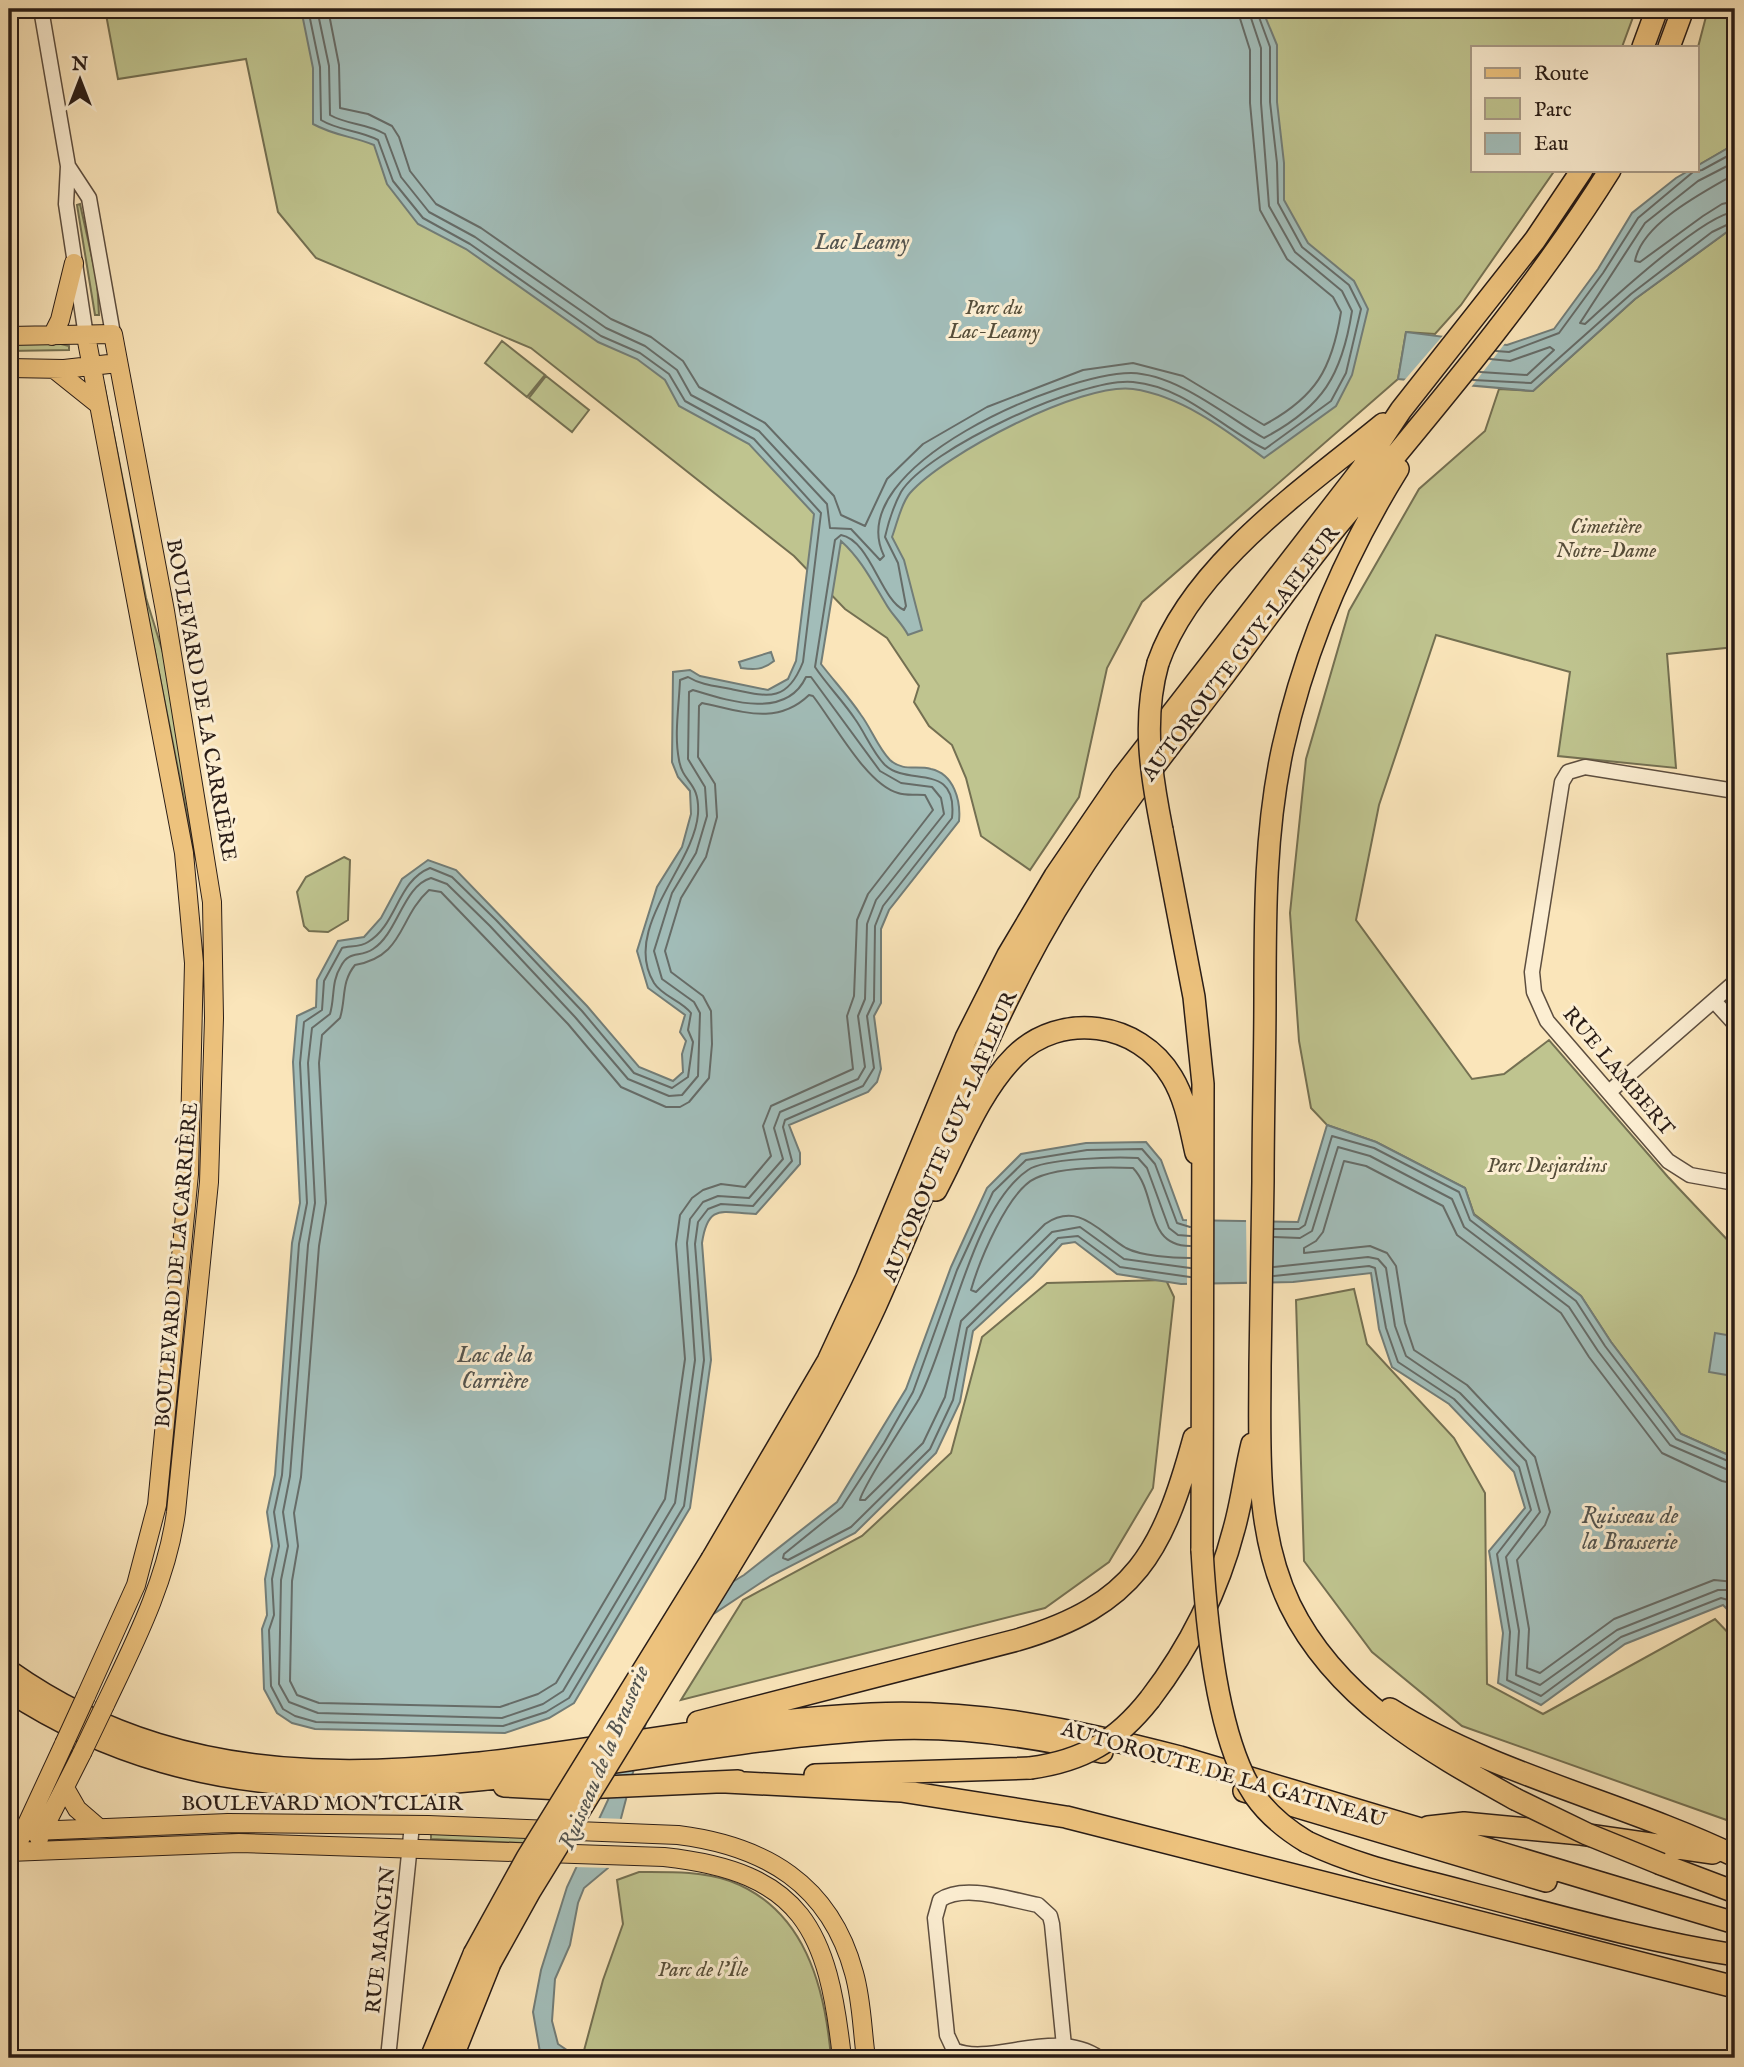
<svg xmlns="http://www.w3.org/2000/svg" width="1744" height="2067" font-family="'IM FELL English',serif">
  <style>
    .green { fill: #bfc48f; stroke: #747052; stroke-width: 2 }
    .water { fill: #a2bdb9; stroke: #727d78; stroke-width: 2 }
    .pier { fill: #fae5ba }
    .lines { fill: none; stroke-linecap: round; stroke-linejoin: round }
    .shore { stroke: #666c68; stroke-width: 2 }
    .minor-casing { stroke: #5d4e3f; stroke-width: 17 }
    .major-casing { stroke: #291c16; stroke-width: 20 }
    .highway-casing { stroke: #291c16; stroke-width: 24 }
    .minor { stroke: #fceed2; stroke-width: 14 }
    .major { stroke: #edc27d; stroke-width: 18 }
    .highway { stroke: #edc27d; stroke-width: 21 }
    .major-bridge-casing { stroke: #291c16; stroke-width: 20; stroke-linecap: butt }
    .highway-bridge-casing { stroke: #291c16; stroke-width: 24; stroke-linecap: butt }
    .major-bridge { stroke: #edc27d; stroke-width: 18 }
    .highway-bridge { stroke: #edc27d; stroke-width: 21 }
    .labels { text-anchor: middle; stroke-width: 6; stroke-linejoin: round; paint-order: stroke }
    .park-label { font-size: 21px; font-style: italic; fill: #564e3a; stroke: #fceed2 }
    .street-label { font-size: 21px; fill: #291c16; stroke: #fceed2 }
    .water-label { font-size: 23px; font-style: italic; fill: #53544f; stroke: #fceed2 }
  </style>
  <rect width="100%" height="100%" fill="#fae5ba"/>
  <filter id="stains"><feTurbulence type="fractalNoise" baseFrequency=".00286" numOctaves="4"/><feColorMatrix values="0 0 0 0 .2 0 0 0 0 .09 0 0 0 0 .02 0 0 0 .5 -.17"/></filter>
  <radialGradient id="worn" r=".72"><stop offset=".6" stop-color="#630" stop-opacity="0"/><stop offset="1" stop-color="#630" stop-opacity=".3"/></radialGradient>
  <!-- green -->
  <path class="green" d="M105,9H1636L1622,47H1473V170H1555L1461,305L1435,334L1406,332L1398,379L1142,602L1107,668L1079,797L1030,870L981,836L966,778L952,745L929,726L914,702L919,686L887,638L845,609L794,556L531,348L316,258L278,212L246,59L118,79Z
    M1708,9H1735V144L1697,166V51Z
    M80,204L97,280L99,315H95L77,205Z
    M1735,226V647L1667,654L1676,768L1558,756L1570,672L1436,635L1379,805L1356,920L1472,1079L1504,1074L1549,1040L1668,1177L1735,1248V1458L1681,1434L1611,1342L1581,1296L1474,1214L1465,1188L1376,1142L1327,1125L1311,1108L1299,1041L1290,913L1306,759L1349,611L1419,489L1485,431L1499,389L1533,391L1635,299Z
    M502,341L545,375L527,397L485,363Z
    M57,343L69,346V350L9,351V344Z
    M546,376L589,410L572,432L529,398Z
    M102,384H104L146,598L168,669L196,860Z
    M344,857L350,860L348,920L328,932L309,931L304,926L297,892L306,877Z
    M1166,1280L1174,1297L1153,1488L1109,1562L1045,1608L681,1700L743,1600L862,1536L951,1453L982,1337L1047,1283Z
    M1354,1289L1367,1344L1454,1438L1485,1493L1487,1684L1543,1714L1715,1619L1735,1640V1823L1462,1726L1372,1652L1304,1561L1296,1300Z
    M431,1833L527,1837L524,1843L431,1839Z
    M639,1872C669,1872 702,1871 730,1881C805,1909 825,1987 831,2058H582L603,1980L623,1924L617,1880Z"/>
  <!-- water -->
  <path class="water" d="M301,9H1262L1277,45V102L1284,163V200L1308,243L1354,281L1368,309L1352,375L1336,406L1264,458C1226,430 1182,396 1133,389C1082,382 944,454 910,493C901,503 897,524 892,537L904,560L922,630L908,635C902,623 892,615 886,604C872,581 861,559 841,541L821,664C834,681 849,697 861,715C871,728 878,748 890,760C903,772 917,765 931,769C954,774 961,801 959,821L889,910L881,929V1003L874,1016L881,1069L877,1082L868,1092L789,1125L800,1153V1164L756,1214C723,1213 708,1202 702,1243L711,1360L690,1508L574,1703L549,1718L505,1733L315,1729L292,1723L277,1713L264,1689L262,1629L267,1615L265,1579L272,1546L267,1512L275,1475L292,1243L300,1203L293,1062L297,1016L316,1007L317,980L338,941L364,937L381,918L402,879L428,860L456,870L587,1006L639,1067L673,1081L683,1072L682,1054L686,1041L680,1032L685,1015L648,988L637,951L657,887L682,847L691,814L690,791L678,777L672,762L673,672L690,670L700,676L768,690L788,679L796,661L814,514L749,444L679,406L665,380L637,359L598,342L466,249L418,224L387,184L374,145C352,136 335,136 313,124V68Z
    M1735,144V226L1635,299L1533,391L1398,379L1406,332L1507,345L1554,329L1598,269L1632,213L1676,178L1690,170H1697V166Z
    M771,652L774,661C763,670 754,670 741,668L739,662Z
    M1327,1125L1376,1142L1465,1188L1474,1215L1581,1296L1611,1342L1681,1434L1735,1458V1617L1723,1605L1625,1644L1541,1705L1498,1683L1503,1633L1489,1551L1525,1508L1514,1472L1449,1404L1392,1367L1379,1329L1371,1273L1293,1282L1181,1284L1117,1274L1075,1242L1062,1244L1033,1276L973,1331L960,1402L936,1453L855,1533L771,1576L706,1619L648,1715L608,1868L584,1888L578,1903L570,1945L555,1979L552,2021L558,2044L574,2055L573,2058H541L533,2012L541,1970L567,1887L608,1800L636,1702L702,1600L744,1575L837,1502L906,1389L951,1267L987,1188L1021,1154L1086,1143L1146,1142L1161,1160L1183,1220L1298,1222Z
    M1715,1333L1733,1336L1727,1375L1709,1372Z"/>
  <!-- pier -->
  <path class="pier" d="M1446,332L1506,342L1469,390L1402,383Z
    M1187,1217H1212L1211,1287L1187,1288Z
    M1246,1218H1273L1272,1286L1247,1287Z
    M596,1818L625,1819L611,1868L573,1867Z"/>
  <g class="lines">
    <!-- shore -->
    <path class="shore" d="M308,9L320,67L321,120C339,131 359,130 378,140L393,181L423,218L470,244L601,336L640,353L669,374L685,401L754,439L821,513L803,662C787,703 768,697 731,689C716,686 701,685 688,677L680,680C679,706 674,735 679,760C683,784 700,781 698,814C694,866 621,929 654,983C662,996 682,1001 691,1013L688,1030L693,1042L688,1077L672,1088L634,1073L582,1011L496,920L452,877L430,868C397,881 397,925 368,942C361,947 349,946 342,948L324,981L322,1010L304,1022L300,1063L307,1203L299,1244L282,1475L274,1512L279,1546L272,1579L274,1615L269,1630L271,1686L283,1709L295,1716L316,1722L503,1726L546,1712L569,1698L684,1506L704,1360L695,1244L698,1222L708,1209L721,1204L753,1206L792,1161L783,1127L785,1120L863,1086L874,1068L867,1016L874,1001L875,926L883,906L952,818C958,761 908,787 885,765C873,753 865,733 855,719C843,701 827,685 815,667L835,540L841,535C870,540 881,600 904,610L906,606L898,563L885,537C888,524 894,505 901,492C927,449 1083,377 1133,382C1186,387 1221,428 1265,449L1331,401L1346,373L1361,309L1349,285L1302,247L1278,203L1277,163L1270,102V47L1256,9
      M317,9L329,66L330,115C347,125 367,123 385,134L401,177L429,212L475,237L606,328L645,346L677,370L691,395L759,431L827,504L830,528L851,529L880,560L884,556C840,466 1064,373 1131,373C1177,374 1226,416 1264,438C1323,407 1342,375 1352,311L1342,291L1295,252L1269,206L1261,103V48L1248,9
      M328,9L339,65L340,108L368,114L392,126L399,137L410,171L436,204L481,228L611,319L651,337L683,361L699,387L765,423L834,496L841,515L865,526L887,479L923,444L987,407L1083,370L1133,363L1183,376L1264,425C1316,397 1332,369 1341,312L1333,297L1287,259L1260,210L1250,103V50L1237,9
      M1735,162L1698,181L1645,223L1580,323L1585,324C1610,301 1706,213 1735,212
      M1735,174C1704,192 1642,223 1635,261L1640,262L1703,216L1722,204L1735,201
      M1496,351L1509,352L1559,333L1603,273L1638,218L1693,172L1702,170L1735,152
      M1480,372L1527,375L1554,350L1550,347L1510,361L1490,359
      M1473,380L1531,383L1631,294L1712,232L1735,221
      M806,677H811L880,771L901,783L932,787L941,798L944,814L876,900L867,924L865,999L858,1016L865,1067L858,1079L780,1112L774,1128L783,1159L749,1198L718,1196L703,1202L690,1219L687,1243L695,1360L675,1503L563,1691L543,1704L502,1718L318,1713L289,1702L279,1684L281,1580L288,1546L283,1512L290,1476L308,1245L315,1203L308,1063L312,1028L330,1014C335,997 331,982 341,966C349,950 360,958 373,949C398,933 403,886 431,878L447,884L490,926L575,1017L628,1079L669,1096L682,1095L698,1076L700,1013L694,1002L662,979L654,951L672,893L696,853L707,816L705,787L688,759L689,692L693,690C729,701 786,720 806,677Z
      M809,695L813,696C834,723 867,785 898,793C906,796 916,794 925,795L933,810L868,894L857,920L854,996L847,1016L853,1069L771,1106L763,1126L771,1156L745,1187L721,1184L703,1190L692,1198L680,1215L676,1244L685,1359L665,1499L556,1683L538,1694L500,1707L319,1703L297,1695L290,1681L292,1581L298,1546L294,1513L301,1477L319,1246L326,1203L319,1063L322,1035L340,1018C346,999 341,982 355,965C405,956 398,918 429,890L441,892L568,1024L621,1087L666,1107H680L689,1102L709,1078L712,1044L711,1011L703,996L671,972L665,951L681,898L706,857L717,817L715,784L698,757L699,706L702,703C741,711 777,726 809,695Z
      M1274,1229H1299L1305,1225L1332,1136L1374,1148L1459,1192L1470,1220L1576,1301L1605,1346L1676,1439L1735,1464
      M1274,1237L1300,1238L1312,1231L1338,1147L1370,1156L1452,1199L1464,1227L1569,1307L1598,1351L1670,1445L1735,1473
      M1190,1258C1173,1258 1141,1256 1126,1248C1099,1232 1079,1201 1045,1224L976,1292L971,1290C979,1262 1008,1190 1036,1178C1061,1167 1106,1167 1133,1168C1158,1194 1144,1246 1190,1246
      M1274,1267L1368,1257L1378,1259L1386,1268L1395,1326L1406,1356L1460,1393L1526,1461L1540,1512L1506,1557L1519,1631L1516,1675L1540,1685L1617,1630L1718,1590H1728L1735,1594
      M1190,1268L1124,1259L1080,1227L1052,1232L961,1321L945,1397L923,1443L865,1500H860C862,1487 908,1418 919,1399C950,1339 972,1208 1028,1170C1045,1158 1116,1157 1138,1158L1147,1168L1169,1228L1178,1235L1190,1236
      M1274,1276L1369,1266L1375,1268L1386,1328L1398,1362L1454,1399L1519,1467L1531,1510L1497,1554L1510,1632L1507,1680L1541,1696L1621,1637L1721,1598L1728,1600L1735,1607
      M1190,1277L1120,1267L1078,1236L1058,1238L967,1328L953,1400L930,1449L851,1527L788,1560L783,1558L784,1554L842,1507L884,1443L913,1392L957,1270L993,1192L1026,1160L1087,1150L1142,1149L1155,1164L1177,1223L1190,1227
      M1735,1484L1722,1481L1662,1453L1589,1357L1561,1313L1457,1235L1443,1206L1366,1166L1344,1161L1323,1232L1316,1241L1304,1248V1253L1370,1246L1387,1253L1396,1266L1405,1323L1414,1350L1467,1385L1535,1457L1550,1512L1545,1525L1517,1560L1529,1629L1527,1668L1540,1673L1614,1619L1714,1580L1735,1582"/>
    <!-- minor casing -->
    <g class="minor-casing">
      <path id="minor" d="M41,9L68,166L66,204L86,336
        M68,166L89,198L113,334
        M1735,791L1585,767L1568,772L1562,782L1532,972L1534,992L1547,1021L1668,1161L1690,1175L1735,1183
        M1714,1001L1735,1024
        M1609,1092L1735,982
        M1064,2046L1052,1924L1050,1916L1038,1905C1010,1900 965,1883 940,1900L935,1918L947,2035L954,2050C991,2067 1054,2027 1099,2058
        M388,2058L412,1825"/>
    </g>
    <!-- major casing -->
    <g class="major-casing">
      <path id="major" d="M9,336L113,334L165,611L212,902L214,1018L209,1182L176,1512C167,1580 134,1644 105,1705
        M52,336L60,320L74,263
        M9,368L64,369L118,363
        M54,369L99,405
        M86,1696L136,1585L157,1505L189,1174L194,963L184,853L86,336
        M65,1788L77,1809L99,1828
        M9,1832L228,1823L428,1825L678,1835C765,1846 830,1884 854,1973C862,2001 862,2030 866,2058
        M39,1838L82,1753
        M20,1839L64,1744
        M9,1852L239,1843L664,1857C803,1872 828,1930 842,2058"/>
    </g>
    <!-- highway casing -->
    <g class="highway-casing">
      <path id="highway" d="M1643,47L1657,9
        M1669,47L1683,9
        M1398,469C1344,556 1305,648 1283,747C1265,829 1265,914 1265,997C1265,1058 1263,1120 1263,1181C1262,1243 1261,1304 1260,1366C1260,1447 1254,1530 1290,1605C1336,1699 1427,1750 1515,1799
        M1158,663C1192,565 1305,488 1383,424
        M1162,830L1194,997L1203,1084L1202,1550
        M936,1190C959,1147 979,1092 1015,1056C1060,1011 1139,1021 1172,1077C1186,1100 1190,1127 1196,1153
        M712,1559L828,1361L866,1279L966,1038L1008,955L1055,876L1122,778L1361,470L1401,410L1535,240L1582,170
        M728,1569C780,1483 833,1398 875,1307C941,1161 985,1020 1072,883C1118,810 1172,743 1225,674C1265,621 1303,566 1346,515C1439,403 1533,293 1610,170
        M9,1671C273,1858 580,1727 871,1714C977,1709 1077,1730 1180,1757L1735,1923
        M9,1691C284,1871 586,1745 885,1729C958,1725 1031,1736 1102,1752
        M1150,1699C1189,1648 1218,1591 1234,1529C1242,1501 1245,1472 1252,1444
        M1390,1709C1493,1774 1625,1803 1735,1856
        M698,1722L1017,1640C1136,1605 1163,1551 1194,1438
        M815,1775L1030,1768
        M726,1782L901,1791L1066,1817L1735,1987
        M504,1786L561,1789L738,1781
        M1244,1791L1546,1881
        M1428,1827L1464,1823L1581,1834L1713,1853
        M1307,1842C1359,1867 1415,1878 1470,1893C1558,1916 1646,1941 1735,1955
        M1661,1864L1735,1892
        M431,2058L474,1954
        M452,2058L490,1963"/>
    </g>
    <!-- minor -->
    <use href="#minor" class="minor"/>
    <!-- major -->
    <use href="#major" class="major"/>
    <!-- highway -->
    <use href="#highway" class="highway"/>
    <!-- major-bridge casing -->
    <g class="major-bridge-casing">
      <path id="major-bridge" d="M64,1744L86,1696
        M82,1753L105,1705"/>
    </g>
    <!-- highway-bridge casing -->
    <g class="highway-bridge-casing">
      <path id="highway-bridge" d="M1158,663C1142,720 1151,774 1162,830
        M1202,1550C1206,1620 1216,1738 1255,1796C1269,1816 1287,1830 1307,1842
        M1030,1768C1083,1761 1117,1741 1150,1699
        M1515,1799L1587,1834L1661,1864
        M474,1954L527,1858L712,1559
        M490,1963L530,1891L728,1569"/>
    </g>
    <!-- major-bridge -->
    <use href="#major-bridge" class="major-bridge"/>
    <!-- highway-bridge -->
    <use href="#highway-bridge" class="highway-bridge"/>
  </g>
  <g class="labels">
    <!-- park labels -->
    <g class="park-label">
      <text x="994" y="314">Parc du<tspan x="994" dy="24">Lac-Leamy</tspan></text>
      <text x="1606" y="533">Cimetière<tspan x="1606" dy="24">Notre-Dame</tspan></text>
      <text x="1547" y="1172">Parc Desjardins</text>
      <text x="703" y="1976">Parc de l'Île</text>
    </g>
    <!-- street labels -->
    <g class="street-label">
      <text transform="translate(1240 653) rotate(-53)" y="7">AUTOROUTE GUY-LAFLEUR</text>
      <text transform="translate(202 700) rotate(80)" y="7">BOULEVARD DE LA CARRIÈRE</text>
      <text transform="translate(1619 1071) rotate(50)" y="7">RUE LAMBERT</text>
      <text transform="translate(949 1136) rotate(-67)" y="7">AUTOROUTE GUY-LAFLEUR</text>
      <text transform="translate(176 1265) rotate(-85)" y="7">BOULEVARD DE LA CARRIÈRE</text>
      <text transform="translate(1224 1774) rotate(16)" y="7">AUTOROUTE DE LA GATINEAU</text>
      <text x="322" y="1810">BOULEVARD MONTCLAIR</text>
      <text transform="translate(380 1940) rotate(-84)" y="7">RUE MANGIN</text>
    </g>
    <!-- water labels -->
    <g class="water-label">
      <text x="862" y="249">Lac Leamy</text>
      <text x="495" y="1362">Lac de la<tspan x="495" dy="26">Carrière</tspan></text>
      <text x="1630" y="1523">Ruisseau de<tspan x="1630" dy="26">la Brasserie</tspan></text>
      <text transform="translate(603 1757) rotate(-67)" y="8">Ruisseau de la Brasserie</text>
    </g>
  </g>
  <!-- margin -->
  <rect width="1744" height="2067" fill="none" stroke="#fae5ba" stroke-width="35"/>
  <rect x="10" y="10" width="1723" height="2046" fill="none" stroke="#291c16" stroke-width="3.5"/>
  <rect x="18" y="18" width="1709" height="2032" fill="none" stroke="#291c16" stroke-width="2"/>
  <!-- legend -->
  <rect x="1471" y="46" width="228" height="126" fill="#fceed2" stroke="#a89a87" stroke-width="2"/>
  <rect x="1485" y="68" width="35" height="10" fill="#edc27d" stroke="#a89a87" stroke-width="2"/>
  <text x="1534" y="80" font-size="21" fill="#291c16">Route</text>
  <rect x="1485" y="98" width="35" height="21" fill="#bfc48f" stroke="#a89a87" stroke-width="2"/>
  <text x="1534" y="116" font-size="21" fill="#291c16">Parc</text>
  <rect x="1485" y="133" width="35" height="21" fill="#a2bdb9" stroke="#a89a87" stroke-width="2"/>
  <text x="1534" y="150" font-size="21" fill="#291c16">Eau</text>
  <!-- north arrow -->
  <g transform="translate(80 80)" stroke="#fceed2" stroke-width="5" paint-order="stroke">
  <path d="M0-5L12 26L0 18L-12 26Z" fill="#291c16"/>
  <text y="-10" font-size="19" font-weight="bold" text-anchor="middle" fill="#291c16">N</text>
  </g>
  <rect width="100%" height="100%" filter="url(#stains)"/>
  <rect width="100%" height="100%" fill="url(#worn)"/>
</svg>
